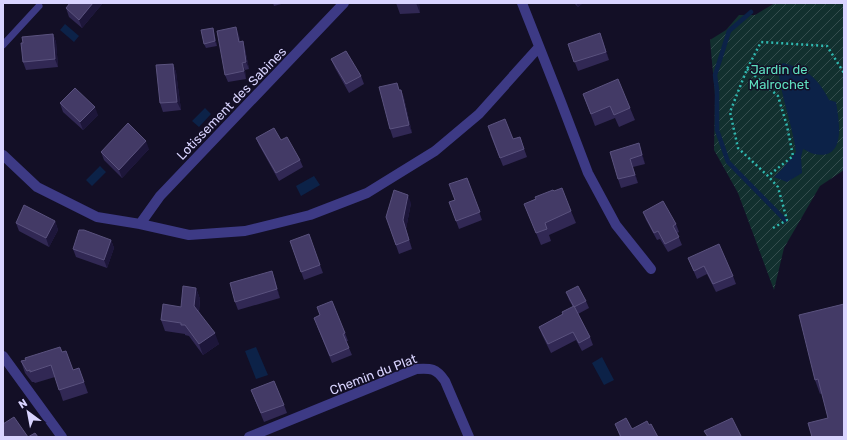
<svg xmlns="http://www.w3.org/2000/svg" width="847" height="440" font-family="Rubik,sans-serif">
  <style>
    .garden { fill: url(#garden-furrows) }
    .water { fill: #0c2248 }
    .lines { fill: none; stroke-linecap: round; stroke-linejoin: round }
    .stream { stroke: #0c2248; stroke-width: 4.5 }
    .path { stroke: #2fb8b0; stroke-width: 2.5; stroke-dasharray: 2 3; stroke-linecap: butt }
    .lane { stroke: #3d3a85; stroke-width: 7 }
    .street { stroke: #3d3a85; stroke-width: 10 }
    .wall { fill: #312854 }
    .shaded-wall { fill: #1d163a }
    .building { fill: #433a66; stroke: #5a527e }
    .labels { text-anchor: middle; stroke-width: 3; stroke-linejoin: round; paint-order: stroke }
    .park-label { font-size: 13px; fill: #5fe0c0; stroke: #130f26 }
    .street-label { font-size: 13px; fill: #d9d4ff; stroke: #130f26 }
  </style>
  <defs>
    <pattern id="garden-furrows" width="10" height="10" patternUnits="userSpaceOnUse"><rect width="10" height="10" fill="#12302f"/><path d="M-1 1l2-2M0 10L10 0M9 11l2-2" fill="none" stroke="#344d4e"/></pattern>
  </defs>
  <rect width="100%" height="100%" fill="#130f26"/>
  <!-- garden -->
  <path class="garden" d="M775,3H843L844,170L820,186L784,248L774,290L738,193L714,150L715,95L710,40L726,30L739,15H755Z"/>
  <!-- water -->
  <path class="water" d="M65,24L79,36L74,42L60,30Z
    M783,63C807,69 818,78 829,100L836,102C839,121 847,161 814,154C810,153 806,150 803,149L801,157L802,173L787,182L774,177L783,168L796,152C792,123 781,97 778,68Z
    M205,108L211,114L199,127L192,121Z
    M100,166L106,172L92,186L86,180Z
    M314,176L320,185L301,196L296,186Z
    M256,347L268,375L256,379L245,351Z
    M602,357L614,380L604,385L592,363Z"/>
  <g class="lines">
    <!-- stream -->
    <path class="stream" d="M751,12L729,31L715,75L717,90V130L728,162L785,220"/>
    <!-- path -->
    <path class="path" d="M747,69L778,96L787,126L793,156L768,176
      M773,228L787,220L778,187L768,176L738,148L730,112L747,69L761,42L827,46L844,73"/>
    <!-- lane -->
    <path class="lane" d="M3,45L39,6"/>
    <!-- street -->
    <path class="street" d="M522,3L561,102L588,173L616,225L651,269
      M3,155L37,187L97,217L140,224L160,196L344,3
      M140,224L189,235L245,231L310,215L367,193L435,151L479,114L539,47
      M3,356L62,437
      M249,437L416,369C431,368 436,368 445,381L469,437"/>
  </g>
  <!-- wall -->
  <path class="wall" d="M70,3H103L82,28L69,17L66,8Z
    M273,3H285L274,6Z
    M396,3H419L420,13L400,14Z
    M574,3H583L578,7Z
    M213,28L214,32L217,46L206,48L204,44Z
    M53,34L56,42L58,67L26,70L23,62Z
    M239,35L240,42L243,41L245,49L249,69L245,70L246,79L228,82L225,75Z
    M603,41L609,60L578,71L568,44Z
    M331,59L361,76L364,84L349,93L335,68Z
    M173,64L176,72L181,110L163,112L160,103Z
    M400,90H401L404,98L412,133L393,138L390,129Z
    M583,94L630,108L635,120L619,127L615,118L595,126Z
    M60,103L98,115L83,130L63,112Z
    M490,134L513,139L520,137L527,157L503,166Z
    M256,138L281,140L300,160L303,167L279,181L259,145Z
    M639,143L645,164L633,167L638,183L621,188L618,179Z
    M149,149L122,178L104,160L101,152Z
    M467,178L482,220L459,229L449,202L455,200Z
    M554,191L571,211L576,223L549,235L551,241L541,245L524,204Z
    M411,203L406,229L412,249L399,254L386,217Z
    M643,212L676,224L679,232L677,233L682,245L668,252L660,239L657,240L646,220Z
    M55,221L58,230L49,247L19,231L16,223Z
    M111,240L114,248L107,268L76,257L73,249Z
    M290,241L320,265L323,273L304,280Z
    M688,258L733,276L736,284L716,292L707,274L697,279Z
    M272,271L280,298L238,310L235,302Z
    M196,288L200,299L199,312L219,344L203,355L189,336L185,335V334L165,331L161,320L181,307Z
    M566,292L586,301L589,308L578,314L590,337L593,345L582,351L576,340L551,353L542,335L539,327L563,314L562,312L573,307L569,300Z
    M844,304L828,418L822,393L820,394L815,380Z
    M317,326L345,333L348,341H346L352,355L332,363Z
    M62,352L73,370L79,368L88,393L63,401L55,377L35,383L34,382H32L25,373L21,361Z
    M251,390L284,405L287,413L264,422Z
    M615,424L632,429L649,425L658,437H620Z"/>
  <!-- shaded-wall -->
  <path class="shaded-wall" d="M93,3H103L82,28L79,20Z
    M416,3H419L420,13Z
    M576,3H583L578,7Z
    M236,27L239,35L241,50L239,42Z
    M213,28L214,32L217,46L215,41Z
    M600,33L603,41L609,60L606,52Z
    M53,34L56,42L58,67L55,59Z
    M243,41L245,49L249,69L246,62Z
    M242,63L245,70L246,79Z
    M173,64L176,72L181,110L177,102Z
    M401,90L404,98L412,133L409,125Z
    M95,107L98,115L83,130L80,122Z
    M146,141L149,149L122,178L119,170Z
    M639,143L642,152L645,164L642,155Z
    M630,159L633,167L638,183L635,175Z
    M408,195L411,203L406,229L412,249L403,220Z
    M55,221L58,230L49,247L46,238Z
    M111,240L114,248L107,268L104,260Z
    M272,271L275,279L280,298L277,289Z
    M196,288L200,299L198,316L194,306Z
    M215,333L219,344L203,355L199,344Z"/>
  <!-- building -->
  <path class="building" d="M70,3H93L79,20L66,8Z
    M236,27L239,42L243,41L246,62L242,63L244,71L225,75L217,31Z
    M213,28L215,41L204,44L201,30Z
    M600,33L606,52L574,62L568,44Z
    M53,34L55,59L23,62L21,43H23L22,37Z
    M346,51L361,76L346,84L331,59Z
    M173,64L177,102L160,103L156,65Z
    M618,79L630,108L614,115L610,106L591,114L583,94Z
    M397,83L399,90H401L409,125L390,129L379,87Z
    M75,88L95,107L80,122L60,103Z
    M505,119L513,139L520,137L524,149L500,158L488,126Z
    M128,123L146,141L119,170L101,152Z
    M274,128L281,140L287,137L300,160L276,173L256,138Z
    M639,143L642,155L630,159L635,175L618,179L610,152Z
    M467,178L480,212L456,221L449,202L455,200L449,184Z
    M562,188L571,211L545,223L547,229L536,233L524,204L536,199L535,197L553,190L554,191Z
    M394,190L408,195L403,220L409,240L396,245L386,217Z
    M663,201L676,224L673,226L679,237L665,244L658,231L654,233L643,212Z
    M24,205L55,221L46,238L16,223Z
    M79,230H84L111,240L104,260L73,249Z
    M309,234L320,265L301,272L290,241Z
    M719,244L733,276L713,284L704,266L694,271L688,258Z
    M272,271L277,289L235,302L230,283Z
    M183,286L196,288L194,306L215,333L199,344L185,325H181V323L161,320L163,304L181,307Z
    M578,286L586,301L574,307L566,292Z
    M332,301L345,333L343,334L349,348L330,356L314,318L320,315L317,307Z
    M844,304V437H812L808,423L828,418L818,379L815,380L799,315Z
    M574,306L590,337L579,343L573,332L548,344L539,327L563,314L562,312Z
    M60,347L62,352L66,351L73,370L79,368L84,382L59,390L51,365L30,372V370L27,371L21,361L26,360L25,358Z
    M274,381L284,405L261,413L251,390Z
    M14,417L28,437H3V424Z
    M626,418L632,429L647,421L649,425L651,424L658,437H621L615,424Z
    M732,418L741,436L740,437H708L704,431Z
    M35,433L38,437H28Z"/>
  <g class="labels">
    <!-- park labels -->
    <g class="park-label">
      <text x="779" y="74">Jardin de<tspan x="779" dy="15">Malrochet</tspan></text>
    </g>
    <!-- street labels -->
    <g class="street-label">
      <text transform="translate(231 103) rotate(-46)" y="5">Lotissement des Sabines</text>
      <text transform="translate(373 374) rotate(-21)" y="5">Chemin du Plat</text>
    </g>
  </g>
  <!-- border -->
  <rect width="847" height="440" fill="none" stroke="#d9d4ff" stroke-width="8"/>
  <!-- north arrow -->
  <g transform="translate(28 412) rotate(328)" stroke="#130f26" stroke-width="3" paint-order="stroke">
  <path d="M0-3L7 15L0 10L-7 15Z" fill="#d9d4ff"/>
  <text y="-6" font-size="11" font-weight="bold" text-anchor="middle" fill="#d9d4ff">N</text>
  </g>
</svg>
